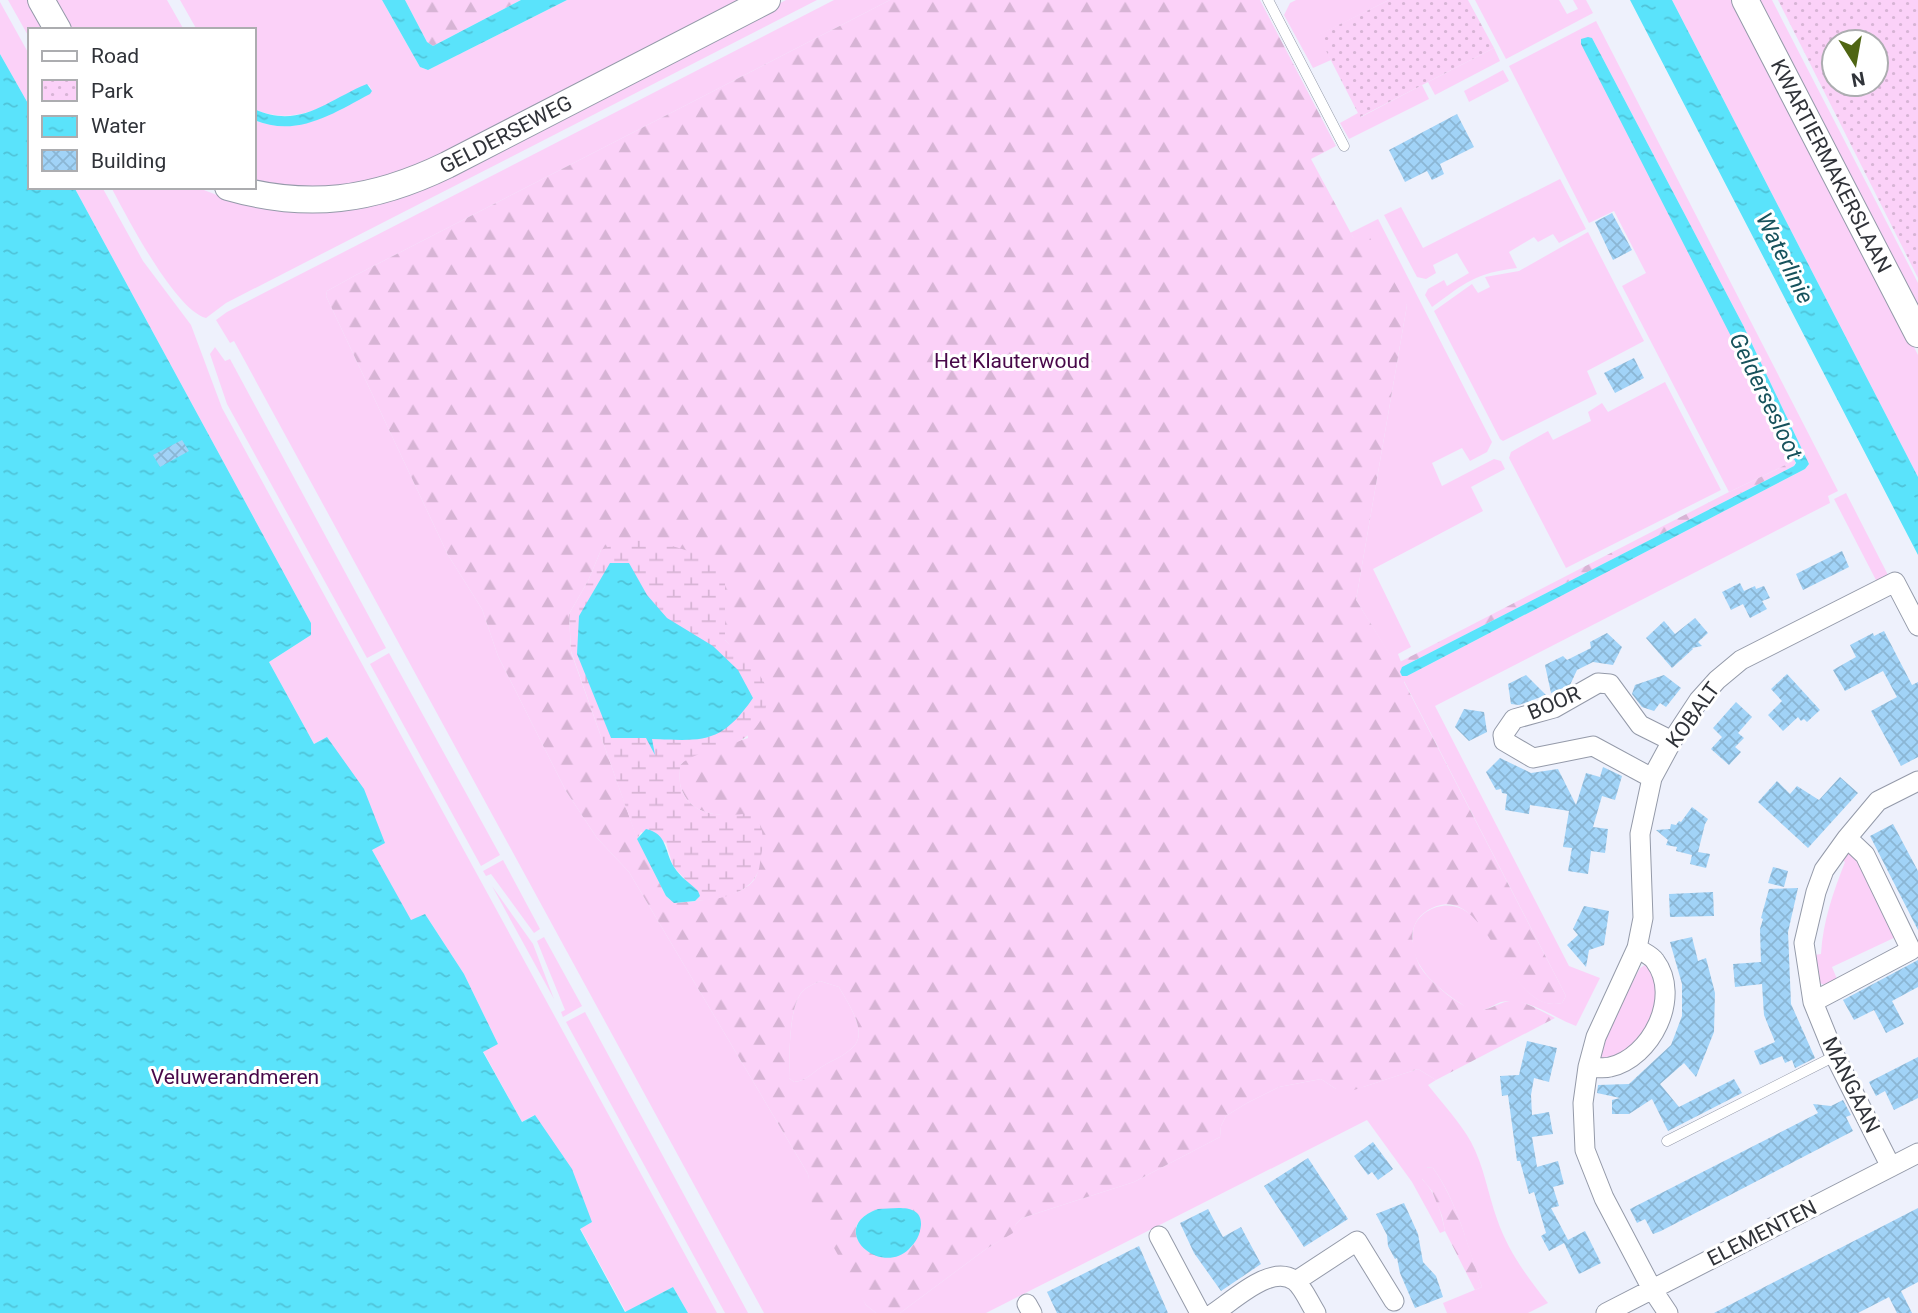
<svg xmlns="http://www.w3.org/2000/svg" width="1918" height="1313" font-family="Roboto,sans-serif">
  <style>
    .grass { fill: #fbd1f8 }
    .forest { fill: url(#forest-firs); fill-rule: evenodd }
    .wetland { fill: url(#wetland-marsh) }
    .park { fill: url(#park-dots); fill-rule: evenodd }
    .water { fill: url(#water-ripples) }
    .building { fill: url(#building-cross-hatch) }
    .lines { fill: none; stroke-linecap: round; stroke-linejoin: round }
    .lane-casing { stroke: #949aa9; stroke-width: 11 }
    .street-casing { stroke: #949aa9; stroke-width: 21 }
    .secondary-casing { stroke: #949aa9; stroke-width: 28 }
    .lane { stroke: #fff; stroke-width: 10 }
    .street { stroke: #fff; stroke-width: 19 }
    .secondary { stroke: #fff; stroke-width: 26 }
    .labels { text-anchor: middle; stroke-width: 6; stroke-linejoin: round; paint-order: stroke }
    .street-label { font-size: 21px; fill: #303339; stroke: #fff }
    .park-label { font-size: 21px; fill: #480849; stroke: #fff }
    .water-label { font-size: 23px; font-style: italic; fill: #17525c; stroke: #fff }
  </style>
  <defs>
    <pattern id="forest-firs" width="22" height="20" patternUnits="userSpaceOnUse" patternTransform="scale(1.75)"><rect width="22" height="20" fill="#fbd1f8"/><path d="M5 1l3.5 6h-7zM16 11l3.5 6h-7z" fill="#d7b4d5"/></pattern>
    <pattern id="wetland-marsh" width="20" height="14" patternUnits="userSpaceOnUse" patternTransform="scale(1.75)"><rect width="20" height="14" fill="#fbd1f8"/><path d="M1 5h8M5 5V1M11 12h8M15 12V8" fill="none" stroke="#d7b4d5"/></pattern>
    <pattern id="park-dots" width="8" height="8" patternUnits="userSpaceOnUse" patternTransform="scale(1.75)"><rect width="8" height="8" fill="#fbd1f8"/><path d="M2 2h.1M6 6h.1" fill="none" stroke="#d7b4d5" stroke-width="1.8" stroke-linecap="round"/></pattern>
    <pattern id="water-ripples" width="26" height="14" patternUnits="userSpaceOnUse" patternTransform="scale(1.75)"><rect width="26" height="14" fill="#5ae3fb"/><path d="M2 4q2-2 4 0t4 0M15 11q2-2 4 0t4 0" fill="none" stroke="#4fc3d8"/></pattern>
    <pattern id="building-cross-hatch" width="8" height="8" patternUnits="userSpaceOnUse" patternTransform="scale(1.75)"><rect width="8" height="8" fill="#a1d3f7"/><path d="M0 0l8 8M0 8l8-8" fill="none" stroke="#8bb6d4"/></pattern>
  </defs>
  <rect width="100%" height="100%" fill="#eef1fc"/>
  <!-- grass -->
  <path class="grass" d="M8,0H30L47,30H30V39Z
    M51,0H167L184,30H67Z
    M180,0H382L420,67L428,70L567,0H746L438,160L356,188L254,186V120C299,138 334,112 372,91L369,85C332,102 295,128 254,109V30H197Z
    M786,0H817L226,303L206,318C175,310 127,217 111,187H196L222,197L431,183Z
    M834,0H890L356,275L327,291L326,296L448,555L482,609L498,656L566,791L597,838L629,872L808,1174L811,1189L866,1305L876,1313H764L234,341L230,343L216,320L227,312Z
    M1296,0H1389L1319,35L1331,60L1313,68L1284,15L1290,3Z
    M1475,0H1559L1567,14L1578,9L1573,0H1586L1593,13L1506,59Z
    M1672,0H1736L1918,355V477Z
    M1758,0H1772L1918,283V310Z
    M0,2L30,56V107L0,54Z
    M1596,21L1838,491L1828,496L1830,503L1435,706L1569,966L1600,978L1576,1026C1560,1020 1544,1009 1527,1004C1521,1002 1507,1000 1501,1002C1491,1006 1482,1014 1470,1010C1466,1008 1461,1003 1457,1001C1434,985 1409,964 1413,933C1414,918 1428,908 1442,906C1495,897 1509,1016 1562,1003L1566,996L1404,681L1407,676L1805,469L1809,464L1743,325L1592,38L1741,357L1796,460L1729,492L1622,286L1646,273L1614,211L1589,223L1509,66Z
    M1494,48L1500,61L1435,95L1428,82Z
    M1503,70L1509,81L1469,102L1464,91Z
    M1422,85L1429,99L1349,139L1340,123L1358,113L1361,117Z
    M1560,179L1586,229L1559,243L1553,234L1538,242L1534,237L1509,252L1517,268C1475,273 1465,283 1432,307L1425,295L1428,289L1444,280L1447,286L1469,273L1457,253L1433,265L1436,273L1426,279L1417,277L1384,215L1401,207L1423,248Z
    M74,187H102L143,261L191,325L222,408L717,1313H688L673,1287L626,1312L580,1228L592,1222L534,1115L522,1122L483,1051L498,1044L464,974L425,914L411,921L372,850L327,737L314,744L269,662L311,635V623Z
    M1378,219L1492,442L1487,452L1470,461L1462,448L1432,463L1442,486L1494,459L1501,461L1505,469L1471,487L1483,511L1373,569L1411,647L1398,654L1401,662L1396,665L1356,600L1407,305L1350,233Z
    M1588,232L1644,341L1587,371L1597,394L1503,441L1500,439L1434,311L1472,284L1478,293L1490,287L1485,277L1519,271Z
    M215,347L225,361L230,359L386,648L367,658L227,404L210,354Z
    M1665,382L1721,490L1566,568L1509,458L1511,452L1548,431L1553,440L1591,421L1588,412L1602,403L1608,412Z
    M1846,493L1888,575L1877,582L1834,499Z
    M389,653L500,855L481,866L370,664Z
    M1853,850L1898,936L1832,967L1837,979L1824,985L1816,981L1814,955L1821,954C1823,921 1833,893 1845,862L1841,859L1845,852Z
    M503,860L540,929L534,933L491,874L486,876L483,871Z
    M492,886L533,944L554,999Z
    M544,937L582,1006L563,1017L561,1012L565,1010L537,941Z
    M1645,965L1650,966L1655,978L1657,1004L1647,1032L1619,1058L1602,1061L1599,1055L1606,1032L1640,968Z
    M820,981L839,987C847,1002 870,1033 852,1048C844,1056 833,1060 823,1066C813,1072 806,1081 794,1082L789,1078C790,1055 788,1013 801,993C806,987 814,984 820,981Z
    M585,1012L748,1313H725L566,1022Z
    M1418,1069L1436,1080L1428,1085C1442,1103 1460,1122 1471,1142C1484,1166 1488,1194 1497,1219C1508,1251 1527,1277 1548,1303L1528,1313H1447L1443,1303L1482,1287C1467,1247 1459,1204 1433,1168L1427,1167L1422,1179C1436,1193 1441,1212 1445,1231L1440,1233L1412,1182L1367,1120L986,1313H900L986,1249L1012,1233L1016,1224L1022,1218L1134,1182L1220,1137L1221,1126L1226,1116L1247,1103L1279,1087L1321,1079L1336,1089L1363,1087Z"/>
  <!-- forest -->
  <path class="forest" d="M405,0H521L433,46L427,42Z
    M890,0H1260L1336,146L1311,159L1353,237L1358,239L1369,236L1407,305L1356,600L1396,664L1727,493L1796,460L1794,466L1402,667V676H1407L1404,682L1566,996L1562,1003C1506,1017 1489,880 1432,908C1418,914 1410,928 1413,943C1415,951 1416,960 1421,968C1430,982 1463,1011 1480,1010C1493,1010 1502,999 1516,1001C1529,1003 1542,1012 1555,1018L1436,1080L1418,1069L1351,1091L1336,1089L1321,1079L1279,1087L1247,1103L1226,1116L1221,1126L1220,1137L1134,1182L1022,1218L1016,1224L1013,1233L986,1249L900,1313H876L866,1305L820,1223L812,1205L808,1174L629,872L597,838L566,791L498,656L482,609L448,555L326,296L327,291L356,275ZM601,550L724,613L725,640L739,656L748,738L688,757L680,765C680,772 679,782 681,788C692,820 728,816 754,814C755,831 760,852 758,870C754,899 696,901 674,903L666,896L637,838L571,652L569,614L588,581ZM820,981L839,987C847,1002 870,1033 852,1048C844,1056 833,1060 823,1066C813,1072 806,1081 794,1082L789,1078C790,1054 788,1013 801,993C806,987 814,984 820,981ZM878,1209L876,1255C849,1242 848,1220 878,1209Z
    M1423,1167L1433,1168C1458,1203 1468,1247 1482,1287L1475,1290L1445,1231L1442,1216L1432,1191L1419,1175Z"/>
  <!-- wetland -->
  <path class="wetland" d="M624,540L656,541L695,553L716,564L725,577V640C736,652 750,663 760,676C778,699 759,734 735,743C717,751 694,752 680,765C680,772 679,782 681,788C692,820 728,816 754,813C763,828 765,838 761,856C760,861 760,867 758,872C749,895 716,900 695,901L700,896L673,866L666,843L641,832L637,839L571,651L569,614L588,581L601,550Z"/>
  <!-- park -->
  <path class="park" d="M1389,0H1468L1494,48L1360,117L1318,35Z
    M1778,0H1918V278ZM1876,42V84H1834V42Z"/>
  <!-- water -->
  <path class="water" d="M382,0H405L427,42L433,46L521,0H567L428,70L420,67Z
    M1630,0H1672L1918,477V555Z
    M1588,37L1592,38L1743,325L1809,464L1805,469L1407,676H1402L1400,672L1402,667L1794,466L1796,463L1581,44V39Z
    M0,54L30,107V187H74L311,623V635L269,662L314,744L327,737L364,789L385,843L372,850L411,920L425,914L464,974L498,1044L483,1052L522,1122L535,1115L572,1169L592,1222L580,1229L625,1312L673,1287L688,1313H0Z
    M367,84L372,91L370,94C332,114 297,138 254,120V109C300,130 327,100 367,84Z
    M610,563H629L647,595L667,618L713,646L738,670L753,698C721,744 704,741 652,739L655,755L646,738H611L577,654L579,616Z
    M646,829C668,834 664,851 674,867C680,877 690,883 698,891L700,896L695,901L674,903L666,896L637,839Z
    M878,1209C893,1209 922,1202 921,1225C920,1235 916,1242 909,1249C880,1278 825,1228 878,1209Z"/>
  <!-- building -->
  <path class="building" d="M1457,114L1474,147L1440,164L1444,174L1432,180L1427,171L1405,182L1389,150Z
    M1612,213L1632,250L1613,260L1595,222Z
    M1634,358L1644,378L1615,393L1604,373Z
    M182,440L189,451L160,467L153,455Z
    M1842,551L1849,567L1803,590L1796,574Z
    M1740,583L1744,591L1755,586L1756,589L1764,586L1770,598L1762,601L1767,609L1750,618L1743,604L1731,610L1722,592Z
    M1695,618L1708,633L1698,642L1702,646L1692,648L1693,649L1672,668L1646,638L1664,621L1675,634Z
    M1884,631L1912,685L1918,682V757L1901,766L1871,711L1897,697L1883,671L1845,691L1833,670L1856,657L1850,645L1873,633L1874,636Z
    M1607,633L1622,647L1613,665L1593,662L1577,670L1570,685L1551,693L1545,665L1563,656L1567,660L1591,648L1590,642Z
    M1787,674L1820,710L1807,722L1804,719L1801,721L1798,717L1783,731L1768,715L1782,701L1771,689Z
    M1526,675L1546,695L1519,705L1511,704L1508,684Z
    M1664,675L1681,688L1666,707L1660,703L1654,711L1642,707L1632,694L1635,685Z
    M1736,702L1752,717L1738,733L1744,738L1735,747L1741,752L1729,765L1711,749L1722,737L1713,728Z
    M1464,709L1484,712L1487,732L1469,741L1455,727Z
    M1500,758L1531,773L1558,769L1576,805L1586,773L1600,777L1603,767L1622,776L1615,800L1602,796L1593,827L1608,829L1605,853L1591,851L1588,874L1568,871L1572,848L1563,847L1569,811L1530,805L1529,814L1505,810L1507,794L1502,793L1501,789L1496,790L1486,772Z
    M1840,777L1858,793L1808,848L1758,802L1777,781L1790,794L1797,786L1819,800Z
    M1692,807L1708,819L1705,824L1698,852L1710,854L1706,868L1690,864L1692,855L1676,851L1677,847L1666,845L1668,840L1656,830L1670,829L1671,824L1676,825L1679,821L1681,822Z
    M1893,824L1918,871V930L1870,836Z
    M1773,867L1788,871L1784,887L1768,883Z
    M1798,888L1788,932L1791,1004L1815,1058L1795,1068L1792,1060L1785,1063L1782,1056L1760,1065L1754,1051L1775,1042L1764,1015L1762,984L1735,987L1733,964L1761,962L1760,929L1763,919L1761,918L1769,889Z
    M1713,892L1714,916L1670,917L1669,894Z
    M1584,906L1609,911L1604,945L1589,950L1586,967L1567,945L1578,935L1573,929Z
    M1692,937L1698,961L1706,958L1715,993L1714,1032L1696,1077L1684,1063L1660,1084L1679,1107L1734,1079L1742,1093L1668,1131L1652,1099L1629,1114H1612V1100L1620,1098L1597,1093L1598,1085L1629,1084L1671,1045L1682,1016V984L1670,942Z
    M1918,960V987L1892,1001L1904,1024L1886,1033L1874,1010L1854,1020L1843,1000Z
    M1527,1041L1557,1048L1549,1082L1534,1078L1531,1095L1532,1115L1549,1112L1553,1134L1532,1137L1537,1167L1558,1161L1564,1184L1553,1187L1559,1206L1551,1208L1568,1240L1585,1231L1601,1263L1579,1274L1564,1243L1549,1251L1541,1236L1546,1233L1534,1192L1529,1194L1520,1161H1517L1508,1095L1502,1096L1500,1076L1519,1075Z
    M1918,1057V1098L1894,1110L1885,1091L1876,1096L1869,1082Z
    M1843,1100L1851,1115L1846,1117L1853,1131L1661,1231L1653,1234L1645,1219L1637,1223L1630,1209L1818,1113L1813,1104L1831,1106Z
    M1373,1142L1393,1169L1378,1180L1372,1172L1368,1175L1354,1156Z
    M1308,1158L1348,1219L1304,1247L1264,1186Z
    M1404,1203L1418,1234L1423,1262L1436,1276L1443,1297L1415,1308L1400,1273L1397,1258L1395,1259L1388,1246L1387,1235L1376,1214Z
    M1918,1208V1282L1901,1291L1912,1313H1897L1889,1297L1858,1313H1714Z
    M1208,1209L1223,1237L1241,1227L1261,1264L1221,1291L1194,1253L1180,1223Z
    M1139,1246L1168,1313H1057L1047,1292Z"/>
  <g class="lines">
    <!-- lane casing -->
    <g class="lane-casing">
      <path id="lane" d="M1268,0L1344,146
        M1667,1141L1835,1056"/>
    </g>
    <!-- street casing -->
    <g class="street-casing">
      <path id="street" d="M1652,778L1593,746L1533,758L1504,741L1503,735L1514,719L1554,708L1598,683L1610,684L1640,725L1672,741
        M1813,1002L1911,950L1865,855L1847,838
        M1588,1067C1595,1067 1603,1069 1610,1067C1651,1058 1682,997 1655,961C1651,955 1642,952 1637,948
        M1891,1167L1835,1056L1813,1002L1804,943L1816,892L1824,870L1847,838L1878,801L1918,781
        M1159,1236L1200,1313
        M1296,1281L1357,1241L1394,1301
        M1027,1304L1032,1313
        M1214,1313C1234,1300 1272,1263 1295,1281C1303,1287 1310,1304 1316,1313
        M1606,1313L1918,1153
        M1668,1313L1652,1289L1604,1198L1585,1150L1583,1103L1588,1067L1596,1037L1637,948L1643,918L1640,834L1652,778L1672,741L1699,700L1717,680L1741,660L1895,582L1918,626"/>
    </g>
    <!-- secondary casing -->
    <g class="secondary-casing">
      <g id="secondary">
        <path d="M41,0L58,30"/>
        <path id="s1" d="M1745,0L1918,334"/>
        <path id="s2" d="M228,187C308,210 373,201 447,165L767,0"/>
      </g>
    </g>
    <!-- lane -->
    <use href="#lane" class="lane"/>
    <!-- street -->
    <use href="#street" class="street"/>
    <!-- secondary -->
    <use href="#secondary" class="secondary"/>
  </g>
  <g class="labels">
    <!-- street labels -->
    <g class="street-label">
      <text dy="7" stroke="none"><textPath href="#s2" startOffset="292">GELDERSEWEG</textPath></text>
      <text dy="7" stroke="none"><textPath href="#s1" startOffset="187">KWARTIERMAKERSLAAN</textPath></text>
      <text transform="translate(1554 703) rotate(-23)" y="7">BOOR</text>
      <text transform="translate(1693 715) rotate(-54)" y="7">KOBALT</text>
      <text transform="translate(1851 1085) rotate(64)" y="7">MANGAAN</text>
      <text transform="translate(1762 1233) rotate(-27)" y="7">ELEMENTEN</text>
    </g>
    <!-- park labels -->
    <g class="park-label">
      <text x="1012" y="368">Het Klauterwoud</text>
      <text x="235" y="1084">Veluwerandmeren</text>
    </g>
    <!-- water labels -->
    <g class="water-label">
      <text transform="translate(1785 258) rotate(63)" y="8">Waterlinie</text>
      <text transform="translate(1766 396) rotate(64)" y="8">Geldersesloot</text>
    </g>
  </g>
  <!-- legend -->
  <rect x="28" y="28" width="228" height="161" fill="#ffffff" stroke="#acadb0" stroke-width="2"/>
  <rect x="42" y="51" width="35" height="10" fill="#ffffff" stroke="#acadb0" stroke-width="2"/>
  <text x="91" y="63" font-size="21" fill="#303339">Road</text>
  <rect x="42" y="80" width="35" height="21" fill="url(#park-dots)" stroke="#acadb0" stroke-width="2"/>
  <text x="91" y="98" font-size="21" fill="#303339">Park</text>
  <rect x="42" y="116" width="35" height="21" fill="url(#water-ripples)" stroke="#acadb0" stroke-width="2"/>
  <text x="91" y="133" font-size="21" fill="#303339">Water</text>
  <rect x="42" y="150" width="35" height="21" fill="url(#building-cross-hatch)" stroke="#acadb0" stroke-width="2"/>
  <text x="91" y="168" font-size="21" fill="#303339">Building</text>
  <!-- north arrow -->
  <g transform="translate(1855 63) rotate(169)"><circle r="33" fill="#ffffff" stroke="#acadb0" stroke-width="2"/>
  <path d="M0-5L12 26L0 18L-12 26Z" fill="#4f6513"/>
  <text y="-10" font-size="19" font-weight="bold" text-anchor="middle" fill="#303339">N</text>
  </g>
</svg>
